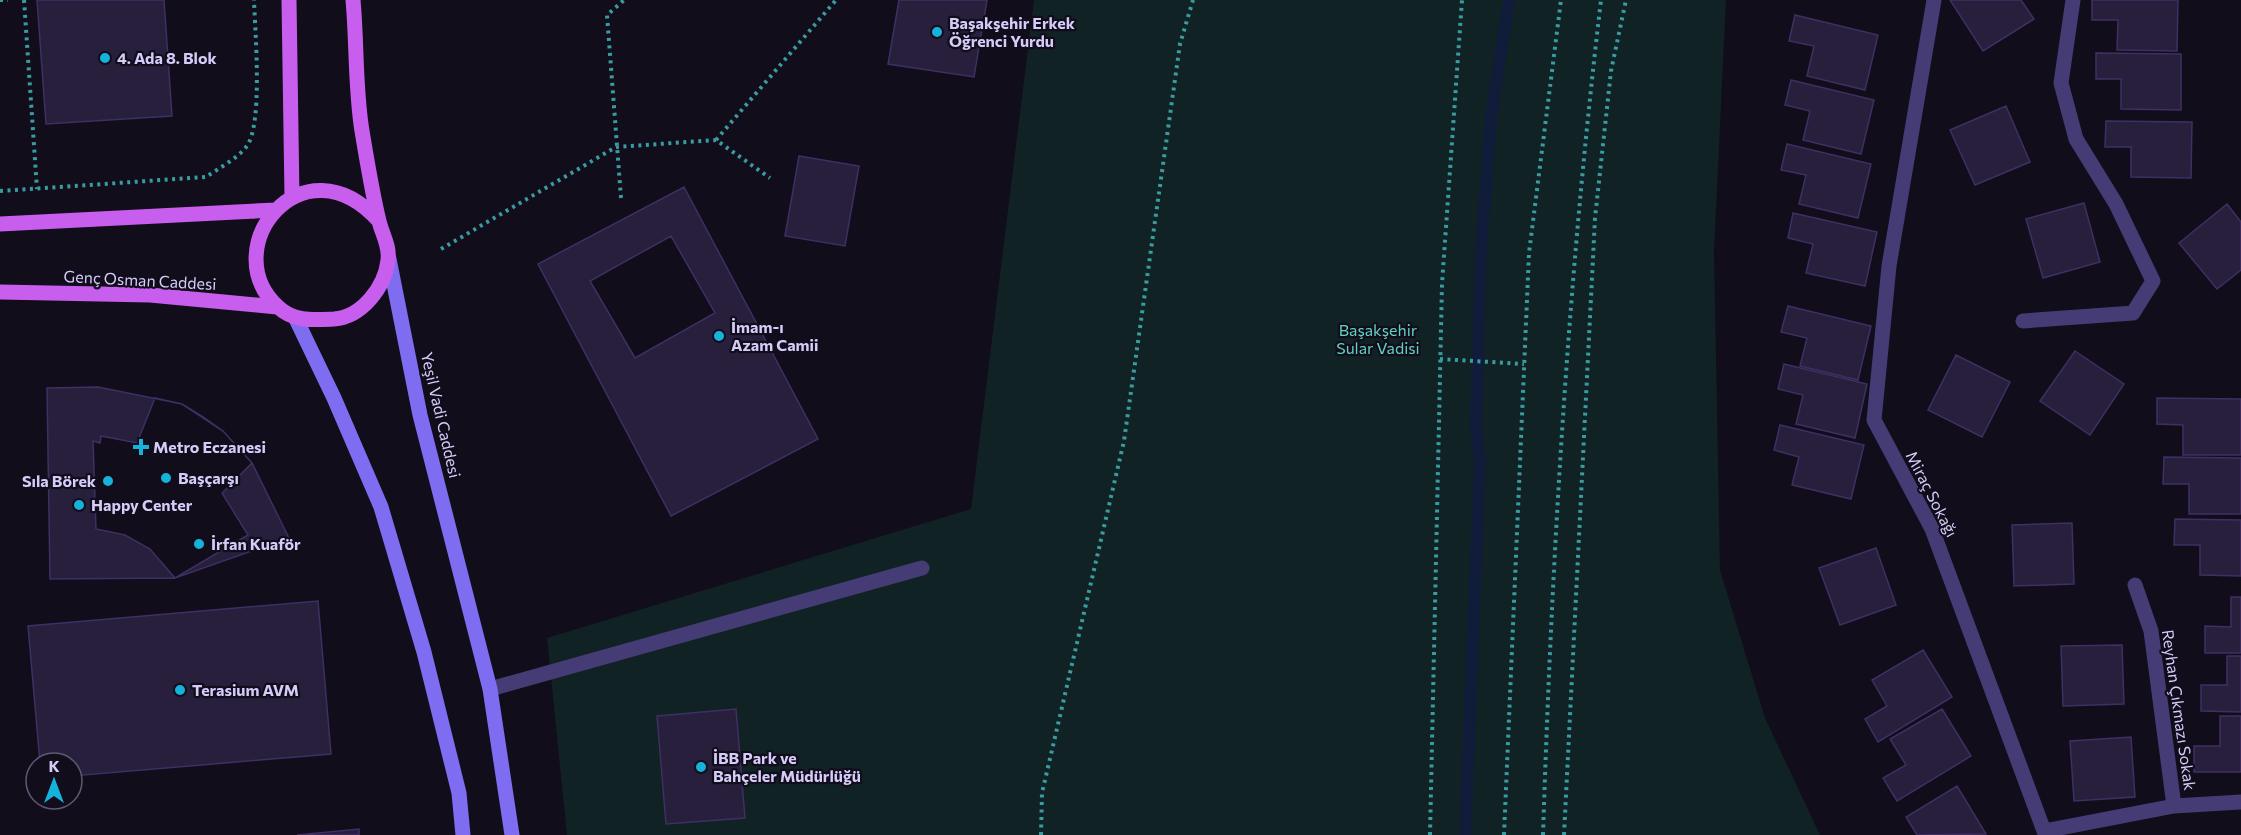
<svg xmlns="http://www.w3.org/2000/svg" width="2241" height="835" font-family="Commissioner,sans-serif">
  <style>
    .green { fill: #112224 }
    .lines { fill: none; stroke-linecap: round; stroke-linejoin: round }
    .stream { stroke: #111c3b; stroke-width: 12 }
    .building { fill: #281f3d; stroke: #3f2f63; stroke-width: 1.5; fill-rule: evenodd }
    .path { stroke: #389ca1; stroke-width: 4; stroke-dasharray: 3 4.5; stroke-linecap: butt }
    .lane { stroke: #453c75; stroke-width: 15 }
    .secondary { stroke: #7e6df0; stroke-width: 15 }
    .primary { stroke: #c85eee; stroke-width: 15 }
    .poi-dot { fill: #17b2da; stroke: #110d1b; stroke-width: 2 }
    .labels { text-anchor: middle; stroke-width: 4.5; stroke-linejoin: round; paint-order: stroke }
    .poi-label { font-size: 16px; font-weight: bold; fill: #d6ccfa; stroke: #110d1b; text-anchor: start }
    .street-label { font-size: 16px; fill: #d6ccfa; stroke: #110d1b }
    .park-label { font-size: 16px; fill: #61d1c1; stroke: #110d1b }
  </style>
  <rect width="100%" height="100%" fill="#110d1b"/>
  <!-- green -->
  <path class="green" d="M1034,0H1726L1714,251L1720,570L1765,718L1820,835H567L547,638L971,509Z"/>
  <g class="lines">
    <!-- stream -->
    <path class="stream" d="M1465,835L1480,463L1476,426L1481,246L1492,110L1509,0"/>
  </g>
  <!-- building -->
  <path class="building" d="M37,0H164L172,116L46,124Z
    M899,0H987L974,77L888,64Z
    M1950,0H2021L2034,19L1983,51Z
    M2092,0H2178L2177,51L2117,50L2118,20H2092Z
    M1795,15L1878,35L1865,90L1807,76L1814,46L1789,41Z
    M2096,53L2181,54V110L2121,109V79H2096Z
    M1791,80L1874,100L1861,154L1803,140L1810,111L1785,105Z
    M2006,106L2030,162L1975,185L1950,130Z
    M2106,121L2192,122L2191,178L2131,177V147H2105Z
    M1787,144L1871,164L1858,218L1799,204L1806,175L1781,170Z
    M799,156L859,166L845,246L785,236Z
    M684,187L818,439L671,516L538,264ZM671,236L715,313L635,358L590,281Z
    M2084,203L2100,262L2043,278L2026,219Z
    M2227,204L2241,222V270L2217,289L2179,243Z
    M1793,213L1877,232L1865,286L1806,273L1813,244L1788,238Z
    M1788,306L1871,326L1858,380L1800,366L1807,338L1781,332Z
    M2075,351L2124,384L2090,435L2040,401Z
    M1956,355L2010,382L1982,437L1928,410Z
    M1784,364L1867,384L1855,438L1796,424L1803,395L1778,389Z
    M98,387L182,404L223,431L252,463L289,538L175,578L50,579L47,388Z
    M155,398L182,404L203,417L223,431L252,463L222,493L248,535L175,578L150,549L125,535L96,529L93,441L100,443L101,436L137,443Z
    M2157,398L2241,399V455H2183V425L2157,424Z
    M1780,425L1864,445L1851,499L1792,485L1799,457L1774,450Z
    M2164,457L2241,458V514H2189V484H2163Z
    M2175,519L2241,520V576L2200,575V545H2174Z
    M2072,523L2074,584L2014,586L2012,525Z
    M1876,548L1896,605L1840,625L1819,568Z
    M2231,597H2241V653H2205V626L2231,627Z
    M318,601L331,754L72,776V763H40L28,626Z
    M2122,645L2124,704L2063,706L2061,646Z
    M1923,650L1952,697L1878,742L1865,719L1887,706L1872,680Z
    M2227,656H2241V712L2201,711V685H2227Z
    M736,709L745,818L666,824L657,716Z
    M1942,709L1971,756L1897,801L1883,778L1906,765L1890,739Z
    M2220,716H2241V772H2194V746H2220Z
    M2131,737L2135,797L2074,801L2070,741Z
    M1957,786L1986,834L1917,835L1906,817Z
    M359,829V835H297Z"/>
  <g class="lines">
    <!-- path -->
    <path class="path" d="M0,0H8
      M24,0L37,189
      M716,140L836,0
      M0,191L206,177C219,168 237,159 247,146C263,123 255,31 254,0
      M621,198L607,15L624,0
      M441,249L616,147L716,140L770,178
      M1440,359L1524,364
      M1041,835L1042,793L1124,441L1180,44L1193,0
      M1430,835L1442,284L1462,0
      M1504,835L1529,253L1561,0
      M1543,835C1552,556 1568,278 1601,0
      M1564,835L1595,218L1611,71L1626,0"/>
    <!-- lane -->
    <path class="lane" d="M1934,0L1889,266L1874,420L1932,529L2044,831L2174,806L2241,802
      M2023,321L2133,313L2153,281L2116,204L2076,139L2061,83L2073,0
      M2135,585L2151,631L2174,806
      M490,689L922,568"/>
    <!-- secondary -->
    <path class="secondary" d="M389,259L420,415L490,689L512,835
      M296,319L334,398L381,507L424,652L459,793L463,835"/>
    <!-- primary -->
    <path class="primary" d="M289,0L292,198
      M353,0C357,43 355,88 362,131C367,161 372,192 379,221C382,234 390,246 388,260C385,287 362,317 334,319C313,320 294,322 278,307C214,249 303,136 379,221
      M0,224L275,210
      M0,292L150,295L277,307"/>
  </g>
  <!-- markers -->
  <g class="poi-dot">
    <circle cx="937" cy="32" r="6"/>
    <circle cx="105" cy="58" r="6"/>
    <circle cx="719" cy="336" r="6"/>
    <path d="M138 438h6v6h6v6h-6v6h-6v-6h-6v-6h6z"/>
    <circle cx="166" cy="478" r="6"/>
    <circle cx="108" cy="481" r="6"/>
    <circle cx="79" cy="505" r="6"/>
    <circle cx="199" cy="544" r="6"/>
    <circle cx="180" cy="690" r="6"/>
    <circle cx="701" cy="767" r="6"/>
  </g>
  <g class="labels">
    <!-- poi labels -->
    <g class="poi-label">
      <text x="949" y="29">Başakşehir Erkek<tspan x="949" dy="18">Öğrenci Yurdu</tspan></text>
      <text x="117" y="64">4. Ada 8. Blok</text>
      <text x="731" y="333">İmam-ı<tspan x="731" dy="18">Azam Camii</tspan></text>
      <text x="153" y="453">Metro Eczanesi</text>
      <text x="178" y="484">Başçarşı</text>
      <text x="96" y="487" text-anchor="end">Sıla Börek</text>
      <text x="91" y="511">Happy Center</text>
      <text x="211" y="550">İrfan Kuaför</text>
      <text x="192" y="696">Terasium AVM</text>
      <text x="713" y="764">İBB Park ve<tspan x="713" dy="18">Bahçeler Müdürlüğü</tspan></text>
    </g>
    <!-- street labels -->
    <g class="street-label">
      <text transform="translate(140 280) rotate(3)" y="6">Genç Osman Caddesi</text>
      <text transform="translate(441 415) rotate(77)" y="6">Yeşil Vadi Caddesi</text>
      <text transform="translate(1932 494) rotate(63)" y="6">Miraç Sokağı</text>
      <text transform="translate(2179 710) rotate(82)" y="6">Reyhan Çıkmazı Sokak</text>
    </g>
    <!-- park labels -->
    <g class="park-label">
      <text x="1378" y="336">Başakşehir<tspan x="1378" dy="18">Sular Vadisi</tspan></text>
    </g>
  </g>
  <!-- north arrow -->
  <g transform="translate(54 781)"><circle r="28" fill="#110d1b" stroke="#605974" stroke-width="1.5"/>
  <path d="M0-4.5L10 22L0 15L-10 22Z" fill="#17b2da"/>
  <text y="-9" font-size="16" font-weight="bold" text-anchor="middle" fill="#d6ccfa">K</text>
  </g>
</svg>
